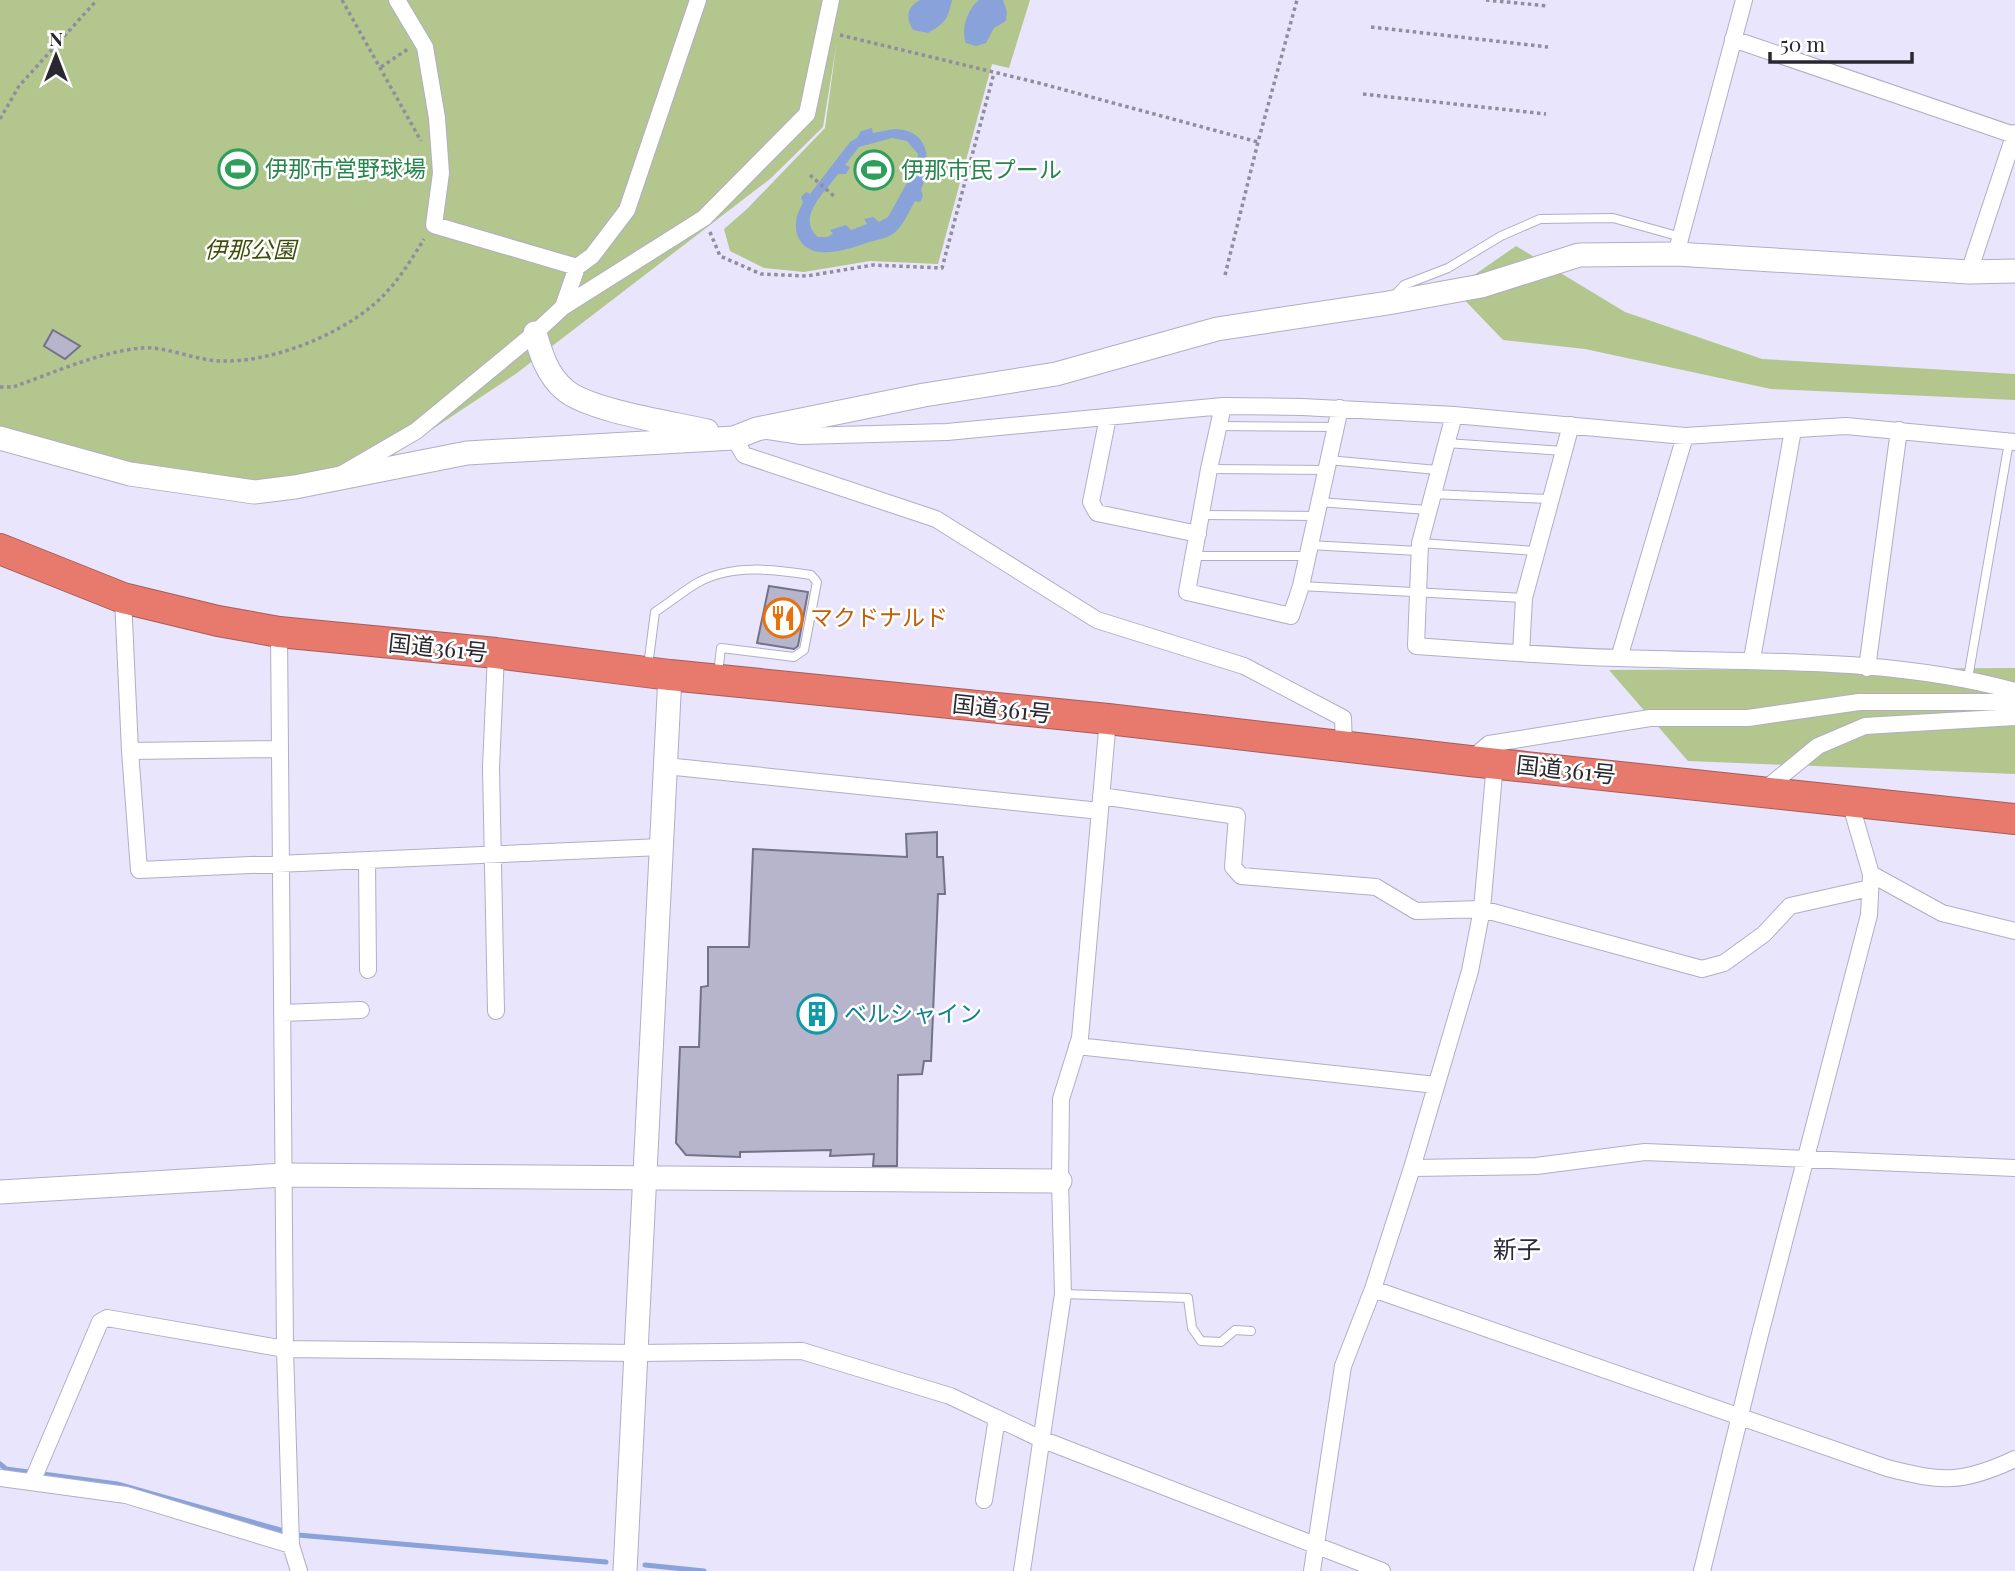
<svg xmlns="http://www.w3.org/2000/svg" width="2015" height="1571" font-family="'Playfair Display','Noto Sans JP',serif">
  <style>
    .green { fill: #b2c68e }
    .water { fill: #89a3da; fill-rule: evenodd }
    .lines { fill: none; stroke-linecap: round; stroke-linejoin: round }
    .stream { stroke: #89a3da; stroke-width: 5 }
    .building { fill: #b6b5cb; stroke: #737287; stroke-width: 2 }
    .lane-casing { stroke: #b1aec4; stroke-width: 10 }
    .street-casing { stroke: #b1aec4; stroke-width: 18 }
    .secondary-casing { stroke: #b1aec4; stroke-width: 25 }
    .highway-casing { stroke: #a55d58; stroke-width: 32 }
    .path { stroke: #908e9e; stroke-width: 3.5; stroke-dasharray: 3.5 3.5; stroke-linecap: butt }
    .lane { stroke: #fff; stroke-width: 8 }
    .street { stroke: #fff; stroke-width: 16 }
    .secondary { stroke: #fff; stroke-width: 23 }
    .highway { stroke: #e87a6d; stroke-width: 30 }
    .labels { text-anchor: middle; stroke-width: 5; stroke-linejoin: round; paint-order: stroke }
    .leisure-label { font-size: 23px; fill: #27864d; stroke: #fff; text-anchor: start }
    .park-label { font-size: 23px; font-style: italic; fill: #3d500a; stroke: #fff }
    .food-label { font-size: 23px; fill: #c56008; stroke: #fff; text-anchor: start }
    .street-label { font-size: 23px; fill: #292830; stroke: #fff }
    .culture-label { font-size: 23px; fill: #0d838f; stroke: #fff; text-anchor: start }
    .neighbourhood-label { font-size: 24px; fill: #2a2738; stroke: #fff }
  </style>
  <rect width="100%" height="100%" fill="#e8e5fc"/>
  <!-- green -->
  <path class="green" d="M0,0H1030L1009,68L992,64L938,264L870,261L804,272L764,268L730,251L724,229L747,209L825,128L837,41L823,127L770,179L517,373L339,491L255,503L133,486L0,448Z
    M1516,246L1625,312L1762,359L2015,374V400L1771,389L1585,349L1503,340L1454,289Z
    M2015,668V774L1688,761L1609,670Z"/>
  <!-- water -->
  <path class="water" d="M920,0H952C947,21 946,22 928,33L913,30C905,17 907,7 920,0Z
    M979,0H1003L1007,12L1006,21L994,28L986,43L976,46L966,43C960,30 968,8 979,0Z
    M872,128L873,133C881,132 889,129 896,129C932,131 931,165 921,190L923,196L920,202L915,201C909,211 904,225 894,233C888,238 877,240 869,242C847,250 807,264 797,234C794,223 797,213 803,203L801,197L806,192L810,194L850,142L857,138L861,131ZM892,138L907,141L918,154L917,165L888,217L879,222L873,217L864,219L867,224L851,230L846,225L830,230L833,234L827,237H818C795,218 826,191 838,174H846L850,167L845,165L859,147Z"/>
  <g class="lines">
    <!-- stream -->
    <path class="stream" d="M0,1464L6,1469L117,1484L298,1535L606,1562
      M645,1565L704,1571"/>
  </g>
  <!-- building -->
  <path class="building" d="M53,330L80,346L65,359L44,346Z
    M769,586L808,592L798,646L794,649L757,643Z
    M937,832V857H943L945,894H938L931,1061H924L922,1074L898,1075L897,1166H873L874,1154L830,1156L831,1150L740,1152V1157L686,1155L676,1143L680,1047H699L701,987L708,986V947H749L753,849L907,857L906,834Z"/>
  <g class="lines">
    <!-- lane casing -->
    <g class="lane-casing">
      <path id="lane" d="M1394,296L1404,285L1448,268L1501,236L1540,219L1613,218L1681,237
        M1219,426L1335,427
        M1446,443L1563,451
        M1328,460L1437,470
        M1209,469L1326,470
        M1431,494L1550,499
        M1319,502L1427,510
        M1201,515L1315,516
        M1420,543L1536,551
        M1309,545L1418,551
        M1193,556H1306
        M1301,586L1524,598
        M648,666L655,612C669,603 682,592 697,583C731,564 774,569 811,575L817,582L804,650L794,657L721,648L718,673
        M1968,678L2009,442
        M1063,1294L1188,1298L1192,1328L1201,1341L1221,1342L1235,1330L1251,1331"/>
    </g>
    <!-- street casing -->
    <g class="street-casing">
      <path id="street" d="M397,0L425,47L437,118L441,173L434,225L577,267
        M1733,39L2014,135
        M1676,254L1744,0
        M1969,272L2015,133
        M563,307L577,267L592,256L627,210L698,0
        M1223,406L1209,469L1187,592L1291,616L1301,586L1340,408
        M1454,415L1420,543L1416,646C1484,651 1551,656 1618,658C1750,663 1886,656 2015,691
        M1108,417L1091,502L1097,513L1198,534
        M768,431L801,436L947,432L1223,406L1302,407L1454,415L1685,436L1846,426L2015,442
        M734,438L744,455L936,519L1097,620L1244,666L1343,718L1344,746
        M342,474L416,431L535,333L563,307L704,218L807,114L831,0
        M123,598L130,751L139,870L661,847
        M279,632L285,1349L291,1545L299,1571
        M1521,653L1524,598L1571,425
        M1619,658L1685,436
        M1752,659L1793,430
        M1867,668L1899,430
        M130,751L278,749
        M1470,760L1489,744L1650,718H1748L1859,702H2015
        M666,766L1100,811
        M1763,791L1818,746L1865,726L2015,717
        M1101,796L1237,816L1233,867L1241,876L1376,887L1416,911L1482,909L1702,969L1724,963L1764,934L1790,906L1870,888
        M367,861L368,970
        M1871,874L1942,913L2015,931
        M496,1011L491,768L496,653
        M282,1013L361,1010
        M1077,1046L1436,1085
        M1412,1168L1536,1166L1645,1152L2015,1168
        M1373,1289L1887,1468C1942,1482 1962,1484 2015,1459
        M0,1478L126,1495L291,1545
        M32,1482L100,1322L107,1318L285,1349L637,1353L802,1351L950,1396L1041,1439L1382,1571
        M984,1500L997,1418
        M1022,1571L1063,1294L1060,1181L1061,1099L1080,1038L1108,719
        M1312,1571L1343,1366L1373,1289L1412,1168L1470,971L1482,909L1495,763
        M1702,1571L1758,1342L1869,915L1871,874L1850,802"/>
    </g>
    <!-- secondary casing -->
    <g class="secondary-casing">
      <path id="secondary" d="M535,333C541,354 547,375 565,390C590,411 673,423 707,431
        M0,438L130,474L254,492L295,487L467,453L734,438L757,429L924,395L1056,374L1217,329L1388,303L1481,286L1579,255L1676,254L1969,272L2015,271
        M0,1192L284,1175L1060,1181
        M625,1571L670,675"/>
    </g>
    <!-- highway casing -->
    <g class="highway-casing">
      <path id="highway" d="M0,549L123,598L218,621L279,632L496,653L670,675L1108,719L1470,761L2015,819"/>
    </g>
    <!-- path -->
    <path class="path" d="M342,0L421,141
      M1486,0L1548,6
      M1371,27L1548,47
      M840,35L1039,83L1258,142
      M381,67L408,49
      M1363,94L1546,114
      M0,119L19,86L97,0
      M810,175L836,198
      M710,232L720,256L761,274L807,276L873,265L942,268L994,73
      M1225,275L1258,142L1297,0
      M0,387H13C53,373 99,352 141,348C166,346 194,360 220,361C269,363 335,337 372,306C394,288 410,262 424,239"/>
    <!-- lane -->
    <use href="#lane" class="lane"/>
    <!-- street -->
    <use href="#street" class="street"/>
    <!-- secondary -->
    <use href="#secondary" class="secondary"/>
    <!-- highway -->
    <use href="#highway" class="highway"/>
  </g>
  <!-- icons -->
  <defs>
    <g id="stadium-ring" transform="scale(2.0125)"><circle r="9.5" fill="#fff" stroke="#2e9e5b" stroke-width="1.5"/><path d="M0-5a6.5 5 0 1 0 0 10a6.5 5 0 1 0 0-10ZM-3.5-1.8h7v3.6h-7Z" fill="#2e9e5b"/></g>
    <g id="restaurant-ring" transform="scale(2.0125)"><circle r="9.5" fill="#fff" stroke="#e8710a" stroke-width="1.5"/><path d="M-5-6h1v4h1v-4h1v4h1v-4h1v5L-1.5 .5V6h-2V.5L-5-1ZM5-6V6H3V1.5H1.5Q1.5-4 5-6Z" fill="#e8710a"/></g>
    <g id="building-ring" transform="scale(2.0125)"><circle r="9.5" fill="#fff" stroke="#0f9aa8" stroke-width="1.5"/><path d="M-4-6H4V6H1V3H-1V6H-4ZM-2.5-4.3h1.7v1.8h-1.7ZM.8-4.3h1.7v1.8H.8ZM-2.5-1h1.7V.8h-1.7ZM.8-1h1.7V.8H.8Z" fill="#0f9aa8"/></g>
  </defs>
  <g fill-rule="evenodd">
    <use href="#stadium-ring" x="238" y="169"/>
    <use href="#stadium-ring" x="874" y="170"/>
    <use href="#restaurant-ring" x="783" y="618"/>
    <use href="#building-ring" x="817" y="1014"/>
  </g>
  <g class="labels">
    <!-- leisure labels -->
    <g class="leisure-label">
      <text x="265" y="177">伊那市営野球場</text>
      <text x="901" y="178">伊那市民プール</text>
    </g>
    <!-- park labels -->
    <g class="park-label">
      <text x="250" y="258">伊那公園</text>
    </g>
    <!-- food labels -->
    <g class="food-label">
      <text x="810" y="626">マクドナルド</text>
    </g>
    <!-- street labels -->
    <g class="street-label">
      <text transform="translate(438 648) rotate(6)" y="8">国道361号</text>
      <text transform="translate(1002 709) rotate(6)" y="8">国道361号</text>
      <text transform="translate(1566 770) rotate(6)" y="8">国道361号</text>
    </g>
    <!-- culture labels -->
    <g class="culture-label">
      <text x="844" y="1022">ベルシャイン</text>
    </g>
    <!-- neighbourhood labels -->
    <g class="neighbourhood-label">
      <text x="1517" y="1258">新子</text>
    </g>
  </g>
  <!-- north arrow -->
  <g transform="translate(56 56)" stroke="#ffffff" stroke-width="5" paint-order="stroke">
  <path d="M0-5L12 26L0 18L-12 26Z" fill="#292830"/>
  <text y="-10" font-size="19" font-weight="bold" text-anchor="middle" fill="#292830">N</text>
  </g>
  <!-- scale -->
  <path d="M1770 52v10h142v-10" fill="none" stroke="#292830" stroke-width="3.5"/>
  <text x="1780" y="52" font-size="21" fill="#292830" stroke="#ffffff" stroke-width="5" paint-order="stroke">50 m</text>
</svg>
